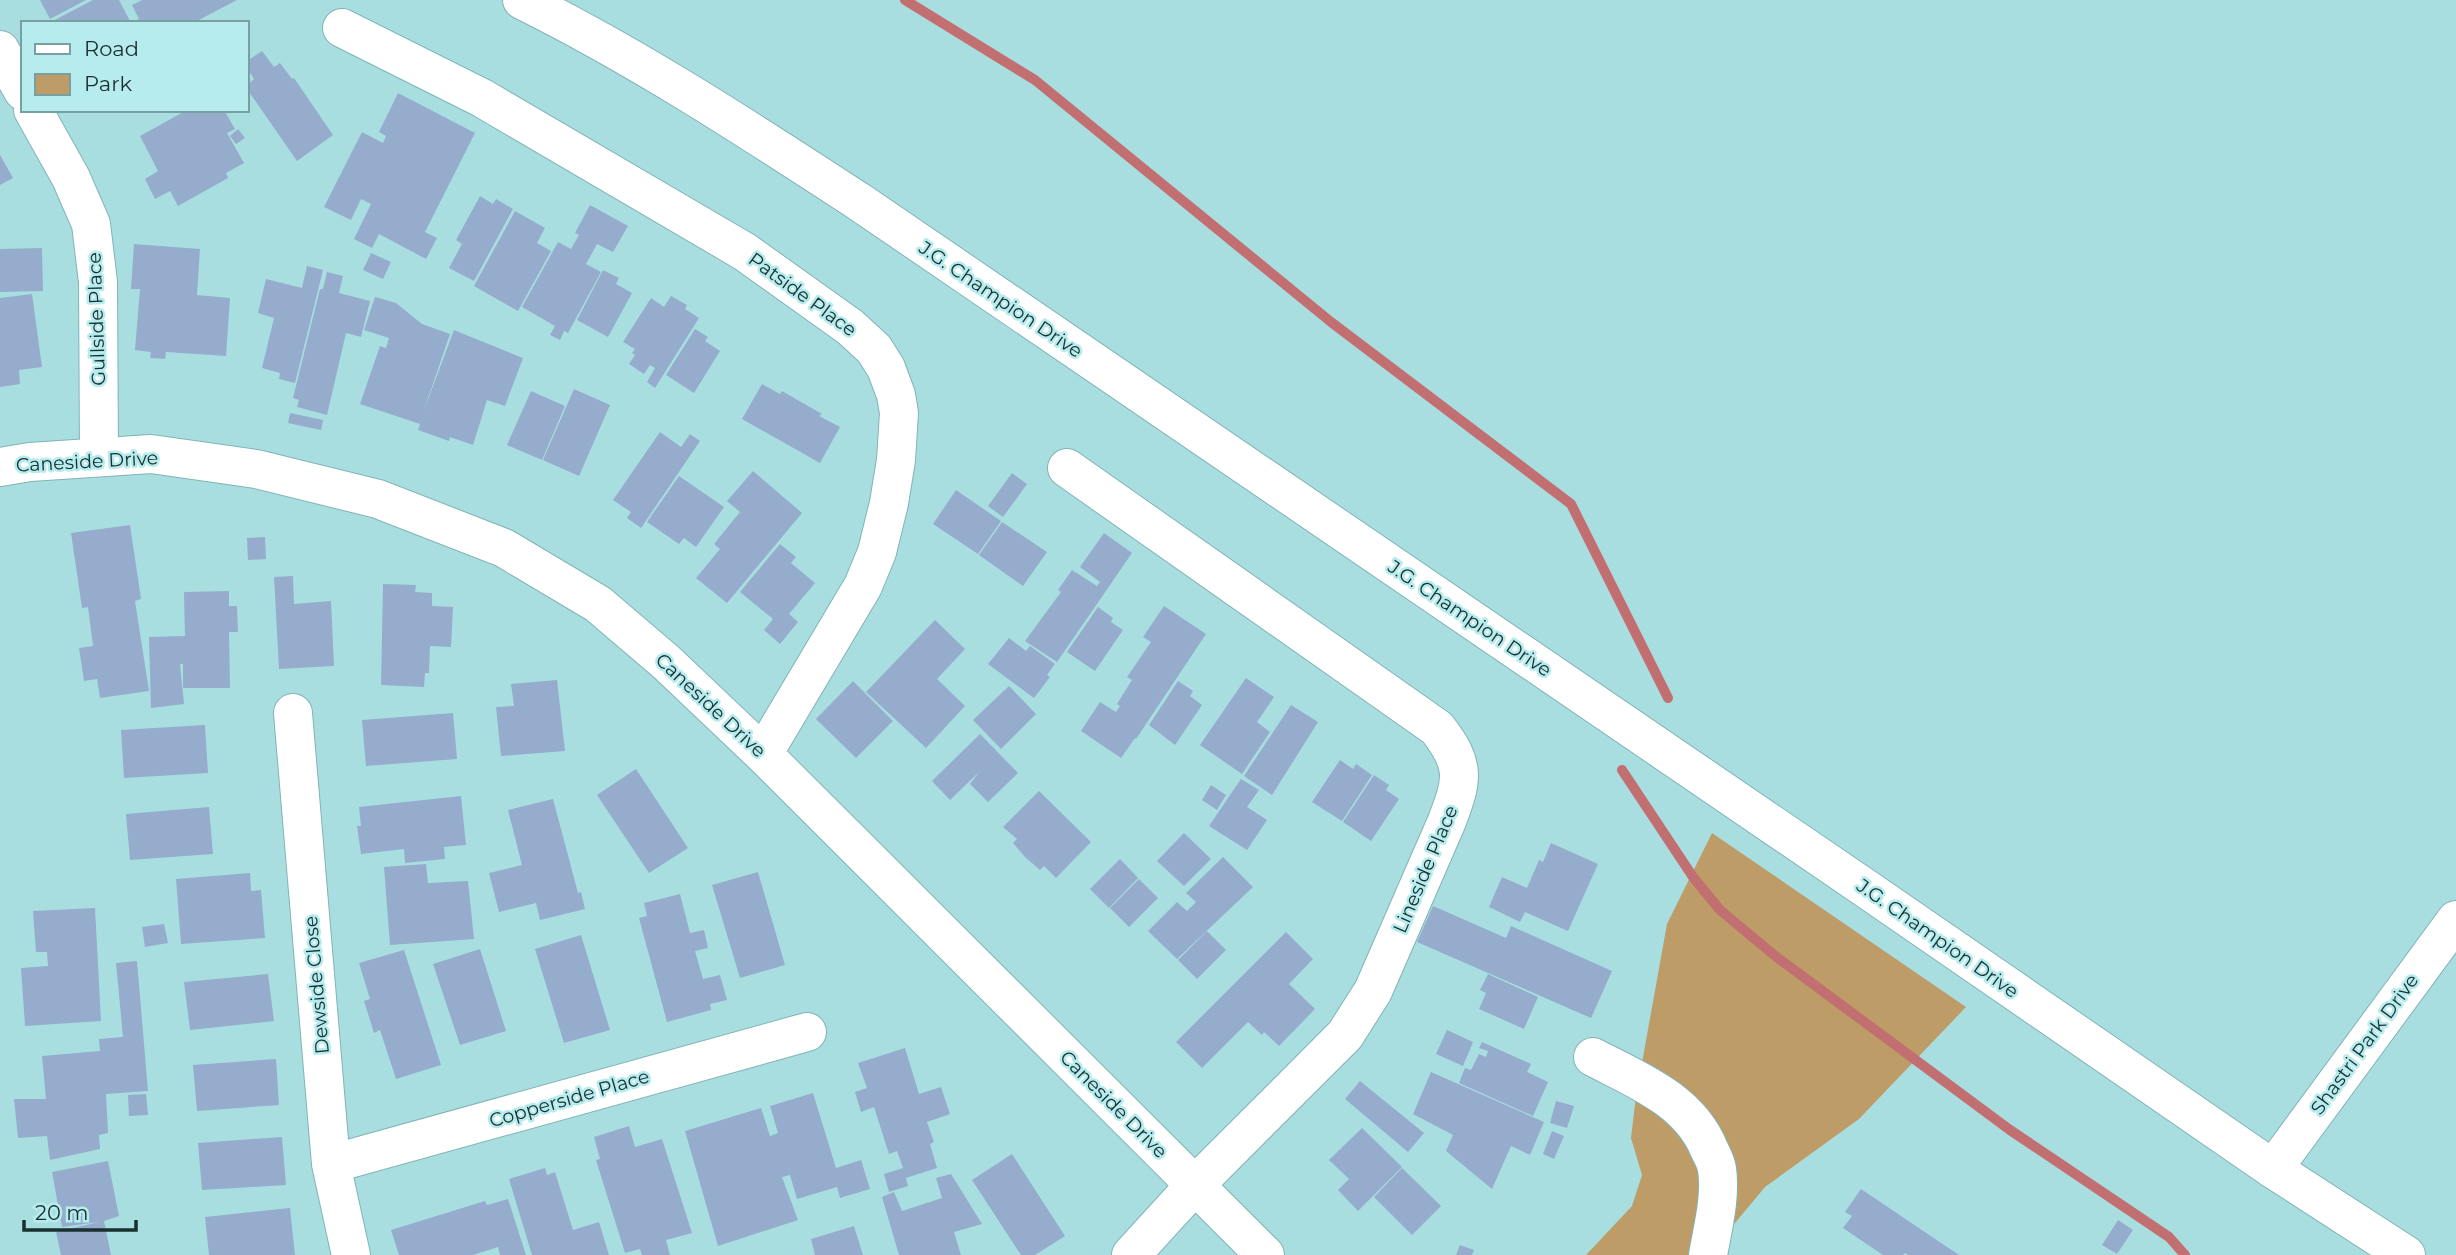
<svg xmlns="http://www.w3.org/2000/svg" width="2456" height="1255" font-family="Montserrat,sans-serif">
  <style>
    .green { fill: #be9c67 }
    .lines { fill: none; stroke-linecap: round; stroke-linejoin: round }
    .stream { stroke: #c26f72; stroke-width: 10 }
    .building { fill: #95accd }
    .minor-casing { stroke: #80b4b6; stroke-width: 40 }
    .major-casing { stroke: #80b4b6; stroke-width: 40 }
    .minor { stroke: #fff; stroke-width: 38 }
    .major { stroke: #fff; stroke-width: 38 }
    .labels { text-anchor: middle; stroke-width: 5; stroke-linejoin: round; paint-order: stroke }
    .street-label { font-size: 19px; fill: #1a2f30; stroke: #b6eced }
  </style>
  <rect width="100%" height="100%" fill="#a9dee0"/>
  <!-- green -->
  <path class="green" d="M1712,833L1966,1007L1859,1119L1765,1187L1730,1229L1722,1255H1586L1632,1206L1642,1175L1631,1138L1636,1096L1667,924Z"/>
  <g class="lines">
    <!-- stream -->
    <path class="stream" d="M905,0L1035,80L1331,322L1571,504L1668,698
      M1622,770L1693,877L1720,910L1774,955L2010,1130L2169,1237L2185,1255"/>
  </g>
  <!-- building -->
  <path class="building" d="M40,0H86L50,19Z
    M93,0H119L131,23H49Z
    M142,0H237L193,23H131L139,19L132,5Z
    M262,51L274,67L280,63L292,79L294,78L333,135L297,161L247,89V85L254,79L247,68V61Z
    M398,93L475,133L425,232L437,238L426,259L379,234L372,248L354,239L371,204L361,199L351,220L324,207L362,132L383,143L386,136L379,132Z
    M187,110L195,112L224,110L235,129L227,133L244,163L226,173L228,178L178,206L170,191L155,199L145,179L158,171L140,136Z
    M238,129L245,138L236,144L230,136Z
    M0,155L13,178L0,185Z
    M480,196L493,204L496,199L513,209L474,281L449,268L462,244L456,240Z
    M590,205L628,226L613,252L597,244L586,264L601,272L568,333L564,331L560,340L550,335L555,326L522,307L558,242L571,249L579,235L575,233Z
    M515,211L545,228L537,243L551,251L518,311L474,286Z
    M134,244L200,249L197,295L230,298L226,356L166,352L165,359L150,358L151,352L135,350L140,289H131Z
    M42,248L43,291L0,292V249Z
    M371,253L391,262L383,279L363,270Z
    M307,266L323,270L295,383L279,379L280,373L262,368L274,318L258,313L266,279L302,288Z
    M603,270L619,278L616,284L632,293L608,337L577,320Z
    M327,272L343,276L339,293L370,301L361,337L346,333L327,415L297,407L299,400L293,398L320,289H323Z
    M32,294L42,367L19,370L20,384L0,387V298Z
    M671,296L687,305L685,309L699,318L655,388L647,382L655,368L650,365L644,374L629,364L635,355L632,353L635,349L623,342L651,298L664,307Z
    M375,297L396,303L422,324L450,334L423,413L454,330L523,358L505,406L487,400L473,445L450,437L449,441L418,430L420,424L360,404L380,346L386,348L389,338L364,330Z
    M695,329L708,337L705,341L720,351L694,393L666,375Z
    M762,384L780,394L782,391L822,414L819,416L840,427L820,463L742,419Z
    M574,389L610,405L579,476L543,460Z
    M531,391L565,406L542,460L507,445Z
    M290,413L323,420L321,430L288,423Z
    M660,432L681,447L690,434L700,441L641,528L627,518L631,512L613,500Z
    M753,471L802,513L727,603L696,578L720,549L714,544L740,512L727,501Z
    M1012,473L1027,484L1003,517L988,506Z
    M679,476L724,507L696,547L684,538L679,544L647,522Z
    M956,490L1001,521L978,554L933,524Z
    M1002,522L1047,552L1023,586L979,555Z
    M130,525L141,599L135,601L149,691L100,698L97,679L84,681L79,648L93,646L88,607L82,608L71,533Z
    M1104,533L1132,553L1057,662L1025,641L1061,592L1058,590L1072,570L1097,586L1100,582L1080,567Z
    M265,537L266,559L248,560L247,538Z
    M780,544L796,557L791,563L815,583L789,614L798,622L780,644L764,630L773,619L740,592Z
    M293,576L294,604L331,601L334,666L279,669L274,577Z
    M383,584L416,585L415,592L432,593V606L453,607L451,647L430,646L429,673H425L424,687L381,685Z
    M229,591V606H237L238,632H229L230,688H183V664H180L184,704L151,708L149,637L185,636L184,592Z
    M1164,606L1206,634L1136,739L1135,738L1121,758L1081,731L1100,702L1116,712L1120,706L1117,704L1132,680L1127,677L1151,642L1143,637Z
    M1098,607L1113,618L1111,622L1123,630L1095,671L1067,652Z
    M935,620L965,649L937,679L965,706L926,748L866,692Z
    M1009,638L1026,651L1030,646L1055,664L1047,675L1050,677L1034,698L988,664Z
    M1246,678L1274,697L1257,722L1270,732L1242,774L1200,745Z
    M557,680L565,751L501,756L496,707L514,706L511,684Z
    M853,681L893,721L856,758L816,719Z
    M1178,681L1193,691L1190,696L1202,705L1175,745L1149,725Z
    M1009,686L1036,714L1001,749L973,720Z
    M1291,705L1318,722L1272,795L1244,776Z
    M453,713L457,759L366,766L362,720Z
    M205,725L208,773L124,778L121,730Z
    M980,734L1018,773L988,802L970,784L979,772L950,800L932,781Z
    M1340,760L1353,769L1356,764L1372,775L1342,821L1312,802Z
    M636,769L688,848L649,873L597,795Z
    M1374,775L1389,785L1386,790L1399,799L1371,841L1343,822Z
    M1241,779L1259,790L1247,807L1267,820L1247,850L1209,826Z
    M1211,785L1226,795L1217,810L1202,800Z
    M1039,791L1091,842L1056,878L1044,866L1040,870L1025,857L1013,843L1017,839L1003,827Z
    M461,796L466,845L444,847L445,859L405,863L404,849L361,854L357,826H361L359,807Z
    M553,799L578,893L581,892L585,909L540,920L536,903L499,912L489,873L522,865L508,810Z
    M209,807L213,854L130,860L126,814Z
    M1184,833L1211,859L1184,886L1157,861Z
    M1551,843L1598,864L1568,931L1525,912L1520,922L1489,907L1502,877L1527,888L1539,860L1543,862Z
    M1223,857L1253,887L1177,959L1148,931L1177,902L1187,911L1196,902L1186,893Z
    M1120,859L1138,878L1109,908L1090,889Z
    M426,864L428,883L468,881L474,939L390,945L384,867Z
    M758,872L785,965L740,978L712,885Z
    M250,873L251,891L261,890L265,938L181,944L176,879Z
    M1139,879L1158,898L1129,927L1110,908Z
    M680,894L690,933L704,930L708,948L695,951L703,979L720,975L727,1000L710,1004L711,1010L667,1022L639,918L647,916L644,903Z
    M1433,906L1506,938L1511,926L1612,971L1591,1018L1417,942Z
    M95,908L101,1021L25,1026L21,968L48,966L47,952H36L33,911Z
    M164,924L168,943L145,947L142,927Z
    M1207,931L1226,950L1197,979L1178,960Z
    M1286,932L1313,959L1289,984L1315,1009L1279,1046L1264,1032L1262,1035L1248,1022L1202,1068L1176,1042Z
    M581,935L610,1030L564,1043L535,949Z
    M480,949L506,1031L460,1045L433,964Z
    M404,950L441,1065L396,1079L380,1030L374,1033L364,1001L370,999L359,963Z
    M137,961L148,1091L106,1094L108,1133L99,1135L100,1149L50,1160L47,1136L18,1138L14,1099H46L42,1056L100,1051L99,1039L123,1037L116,963Z
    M268,974L274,1021L190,1030L184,982Z
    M1488,974L1538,997L1524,1029L1479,1009L1486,993L1480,990Z
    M1447,1030L1473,1042L1463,1066L1436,1054Z
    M1482,1042L1531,1064L1527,1072L1548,1082L1533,1116L1459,1083L1465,1068L1471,1070L1479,1054L1486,1057L1488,1051L1479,1048Z
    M905,1048L919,1094L941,1087L950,1114L927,1122L934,1142L930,1144L937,1168L906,1178L908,1186L889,1192L884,1174L903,1168L897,1151L889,1154L874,1107L861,1112L855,1092L867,1088L858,1063Z
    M276,1059L279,1105L197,1111L193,1065Z
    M1431,1072L1544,1122L1530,1155L1511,1146L1492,1189L1446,1151L1453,1135L1413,1114Z
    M1360,1081L1424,1133L1408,1152L1345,1099Z
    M813,1093L836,1168L861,1160L870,1189L840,1198L837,1187L797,1199L790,1175L782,1177L798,1220L718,1246L685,1131L761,1108L770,1136L778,1133L770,1106Z
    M146,1094L148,1115L129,1116L128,1095Z
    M1556,1101L1574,1106L1567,1128L1550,1123Z
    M629,1126L635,1147L662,1139L692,1233L666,1240L670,1255H642L640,1249L625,1253L596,1160L600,1159L594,1137Z
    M1362,1128L1402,1167L1358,1211L1338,1190L1349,1179L1329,1160Z
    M1552,1131L1564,1136L1554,1159L1543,1154Z
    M282,1137L286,1185L202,1190L198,1143Z
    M1012,1154L1065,1236L1035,1255H1021L972,1180Z
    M108,1161L119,1216L104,1221L111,1255H61L56,1232L99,1222L62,1227L52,1172Z
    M545,1168L547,1175L555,1172L573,1230L599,1222L609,1255H532L509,1179Z
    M1402,1168L1441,1206L1412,1235L1374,1197Z
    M951,1174L982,1224L954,1232L961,1255H899L882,1197L894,1192L902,1211L942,1198L936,1178Z
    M1861,1189L1959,1255H1908L1905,1253L1903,1255H1883L1843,1228L1852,1216L1845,1212Z
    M508,1199L526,1255H500L498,1247L473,1255H399L391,1230L485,1201L487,1205Z
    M290,1208L295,1255H209L205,1217Z
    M2118,1220L2133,1230L2117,1254L2102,1245Z
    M854,1226L863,1255H815L811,1239Z
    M1460,1245L1474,1250L1472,1255H1456Z"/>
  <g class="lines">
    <!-- minor casing -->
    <g class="minor-casing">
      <path id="minor" d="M342,28L482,98L745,252L850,327L874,349L886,368L896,395L899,413L896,460L889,503L877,552L863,586L763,754
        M0,50L23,91
        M33,110L71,178L91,224L98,282L99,457
        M0,467L30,462L151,454L256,469L378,499L504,548L598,604L666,662L763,754L1265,1255
        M1067,468L1437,728C1466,765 1463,779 1447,821L1373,991L1345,1035L1195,1185L1131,1255
        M293,713L331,1164L351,1255
        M1593,1057C1637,1080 1689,1100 1709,1149C1712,1155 1716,1162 1717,1169C1721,1197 1713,1227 1708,1255
        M331,1164L807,1032
        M2273,1169L2456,920"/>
    </g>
    <!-- major casing -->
    <g class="major-casing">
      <path id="major" d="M522,0C639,58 749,130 858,201L1868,890L2273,1169L2406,1255"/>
    </g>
    <!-- minor -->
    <use href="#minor" class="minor"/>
    <!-- major -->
    <use href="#major" class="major"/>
  </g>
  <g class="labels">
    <!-- street labels -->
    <g class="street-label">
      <text transform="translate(803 294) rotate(36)" y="7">Patside Place</text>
      <text transform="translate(1001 299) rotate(34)" y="7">J.G. Champion Drive</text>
      <text transform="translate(96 319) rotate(-92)" y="7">Gullside Place</text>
      <text transform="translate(87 461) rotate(-3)" y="7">Caneside Drive</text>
      <text transform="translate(1470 618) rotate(34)" y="7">J.G. Champion Drive</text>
      <text transform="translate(711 705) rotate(43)" y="7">Caneside Drive</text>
      <text transform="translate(1425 869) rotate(-67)" y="7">Lineside Place</text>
      <text transform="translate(1938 938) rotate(35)" y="7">J.G. Champion Drive</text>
      <text transform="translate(316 985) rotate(-95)" y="7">Dewside Close</text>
      <text transform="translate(2364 1044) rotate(-54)" y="7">Shastri Park Drive</text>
      <text transform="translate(569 1098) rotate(-16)" y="7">Copperside Place</text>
      <text transform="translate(1114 1104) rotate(45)" y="7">Caneside Drive</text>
    </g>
  </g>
  <!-- legend -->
  <rect x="21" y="21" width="228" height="91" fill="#b6eced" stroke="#78a0a1" stroke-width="2"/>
  <rect x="35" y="44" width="35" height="10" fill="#ffffff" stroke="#78a0a1" stroke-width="2"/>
  <text x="84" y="56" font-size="21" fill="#1a2f30">Road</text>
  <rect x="35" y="74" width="35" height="21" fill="#be9c67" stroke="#78a0a1" stroke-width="2"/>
  <text x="84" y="91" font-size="21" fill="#1a2f30">Park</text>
  <!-- scale -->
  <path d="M24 1220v10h112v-10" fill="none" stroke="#1a2f30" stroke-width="3.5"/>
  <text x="35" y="1220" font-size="21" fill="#1a2f30" stroke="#b6eced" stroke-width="5" paint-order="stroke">20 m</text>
</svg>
